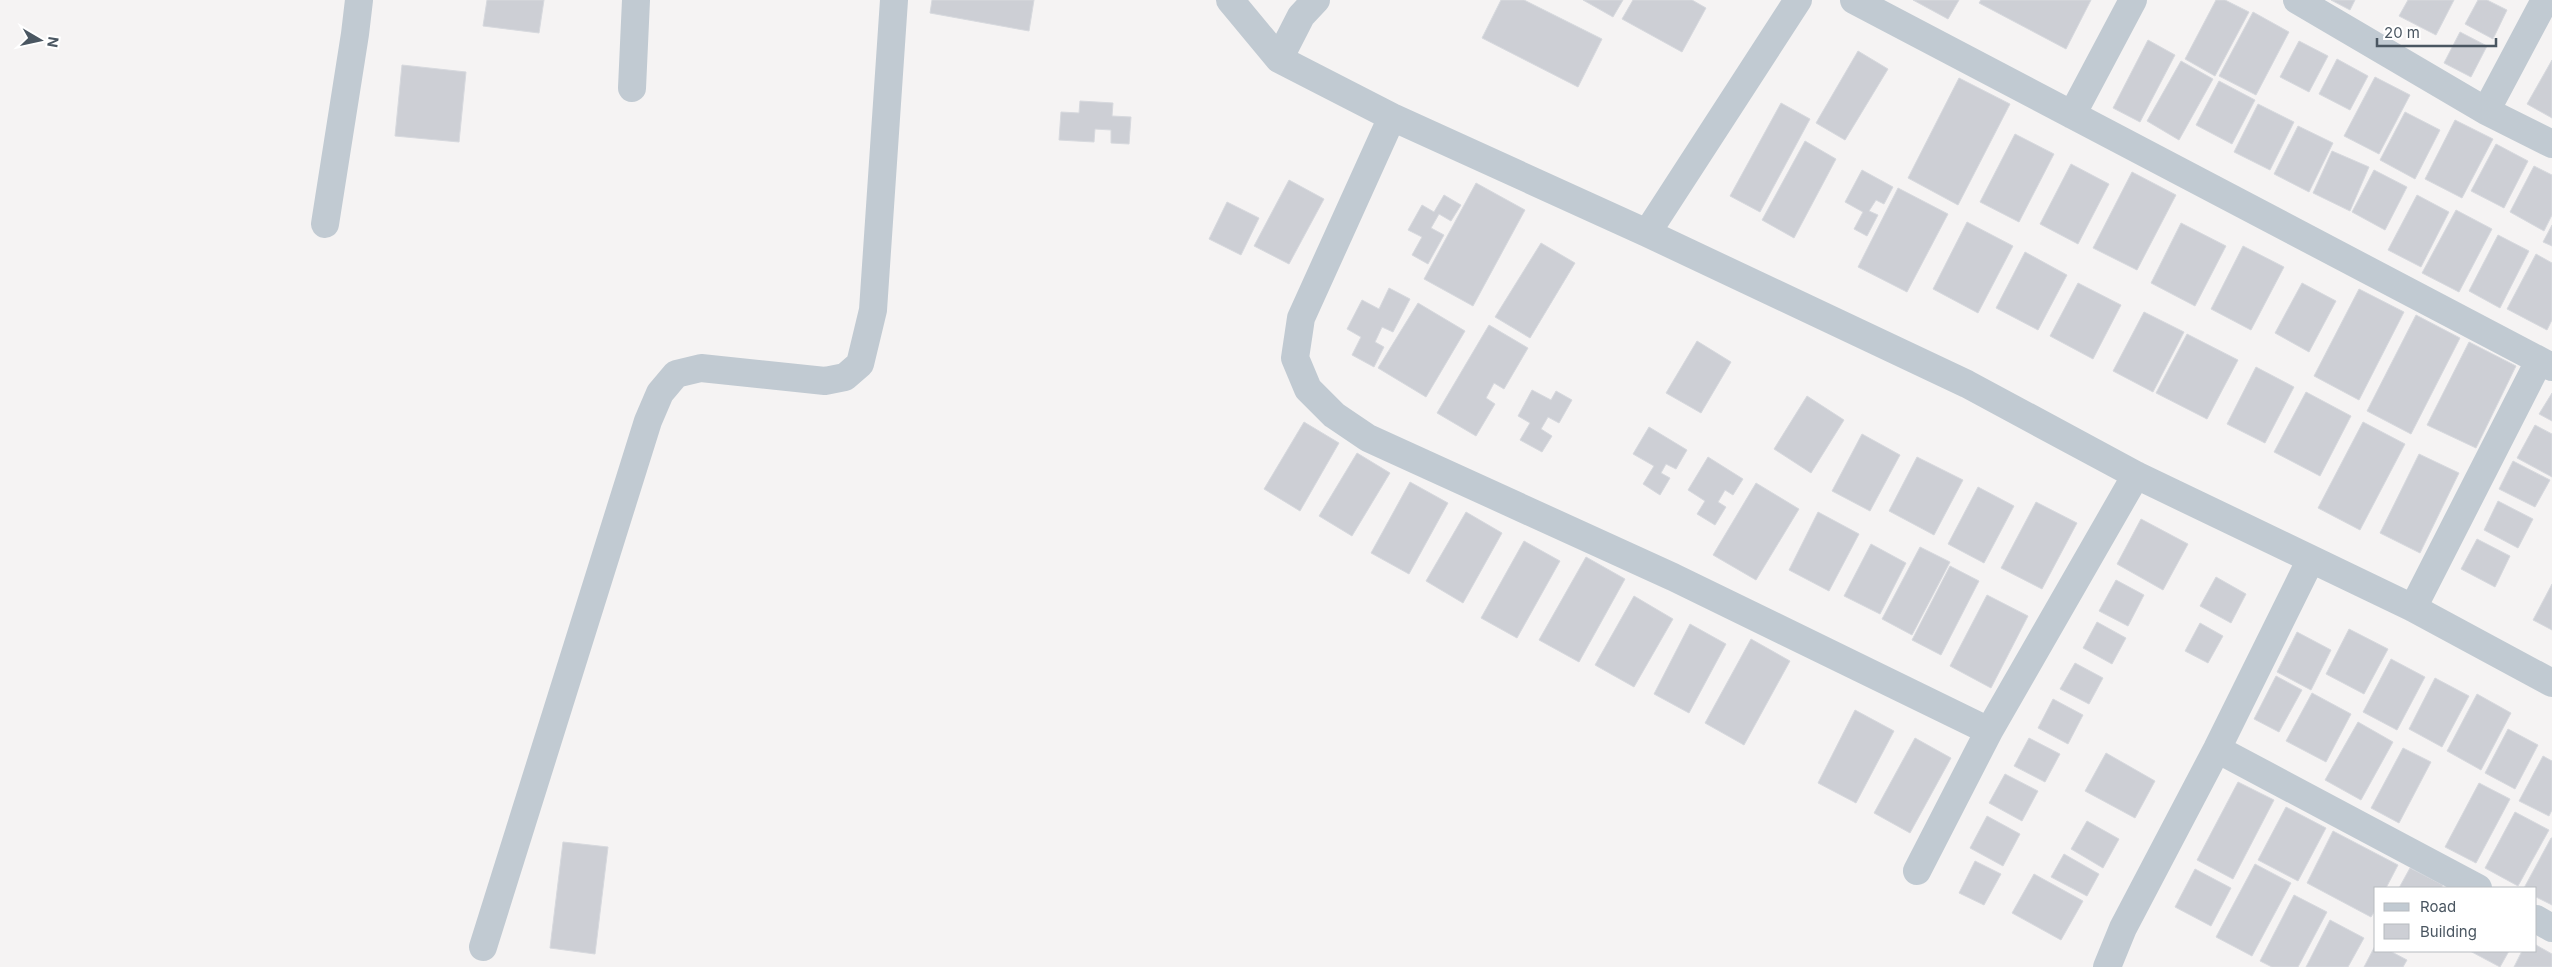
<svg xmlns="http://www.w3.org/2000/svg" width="2552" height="967" font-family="Inter,sans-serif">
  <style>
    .building { fill: #cdcfd5; stroke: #d7d9de }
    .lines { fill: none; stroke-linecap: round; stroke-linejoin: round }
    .minor { stroke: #c1cad2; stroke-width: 28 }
  </style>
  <rect width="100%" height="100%" fill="#f5f3f3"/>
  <!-- building -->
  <path class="building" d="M487,0H544L539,33L483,26Z
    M932,0H1034L1029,31L930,13Z
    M1501,0H1524L1602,39L1578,87L1482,38Z
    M1583,0H1623L1613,17Z
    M1633,0H1692L1706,8L1682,52L1622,19Z
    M1913,0H1959L1948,19Z
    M1981,0H2091L2066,49L1979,3Z
    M2216,0H2225L2249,12L2215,76L2185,59Z
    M2331,0H2355L2350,10Z
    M2408,0H2454L2436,35L2399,16Z
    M2478,0H2487L2507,10L2493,39L2465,24Z
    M2253,12L2289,32L2256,95L2219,76Z
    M2460,32L2487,46L2471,77L2444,63Z
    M2148,40L2175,55L2140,122L2113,108Z
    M2299,41L2328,56L2309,92L2280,77Z
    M1858,51L1888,69L1845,140L1816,123Z
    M2337,59L2368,76L2350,110L2319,94Z
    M2552,60V118L2527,104Z
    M2181,61L2213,79L2179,140L2147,121Z
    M402,65L466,72L459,142L395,136Z
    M2375,77L2410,95L2379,154L2344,136Z
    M1959,78L2010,104L1958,205L1908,178Z
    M2219,81L2255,100L2232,144L2196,125Z
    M1080,101L1113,103L1112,116L1131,117L1129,144L1111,143V130L1095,129L1094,142L1059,140L1061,112L1079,113Z
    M1781,103L1810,119L1760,212L1730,196Z
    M2258,104L2294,122L2270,170L2234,152Z
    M2405,112L2440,130L2415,179L2380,160Z
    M2455,120L2493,139L2462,198L2425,179Z
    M2298,126L2333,143L2309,192L2274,174Z
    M2015,134L2054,154L2019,222L1980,202Z
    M1805,141L1836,159L1794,238L1762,220Z
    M2496,144L2528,161L2504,208L2471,191Z
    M2332,151L2369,167L2350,211L2313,193Z
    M2071,164L2109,184L2078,244L2040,224Z
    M2534,166L2552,175V215L2544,231L2510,212Z
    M1862,170L1893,187L1884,204L1876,200L1869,211L1878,215L1867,236L1854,229L1863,212L1845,202Z
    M2374,170L2407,187L2385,230L2352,212Z
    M2132,172L2176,195L2137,270L2093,248Z
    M1289,180L1324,199L1289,264L1254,246Z
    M1476,183L1525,210L1473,306L1424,279Z
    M1898,188L1948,214L1907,292L1858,267Z
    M1444,195L1461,205L1451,221L1439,214L1431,228L1444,235L1428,264L1412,255L1422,237L1408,230L1422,205L1434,212Z
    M2417,195L2449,212L2421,267L2388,250Z
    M1227,202L1259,218L1241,255L1209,239Z
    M2456,210L2492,229L2459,292L2422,273Z
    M1967,222L2013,246L1978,313L1933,289Z
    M2181,223L2226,246L2195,306L2151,283Z
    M2552,225V246L2543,242Z
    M2498,235L2529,251L2500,308L2469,291Z
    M1541,243L1575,263L1530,338L1495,317Z
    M2243,246L2284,267L2251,330L2211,309Z
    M2025,252L2067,275L2038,330L1996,308Z
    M2536,254L2552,263V320L2547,330L2507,309Z
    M2078,283L2121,305L2093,359L2050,336Z
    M2302,283L2336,301L2309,352L2275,333Z
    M1389,288L1410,299L1393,332L1382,327L1375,342L1384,347L1374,367L1352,355L1361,337L1347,329L1362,300L1379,309Z
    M2359,289L2404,312L2359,400L2314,376Z
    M1418,303L1465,331L1426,397L1378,368Z
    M2144,312L2184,332L2153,392L2113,371Z
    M2416,315L2460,338L2411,434L2367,411Z
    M1489,325L1528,348L1504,389L1494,383L1486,398L1495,404L1476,436L1437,413Z
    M2187,334L2238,360L2207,419L2156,393Z
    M1697,341L1731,362L1701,413L1666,393Z
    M2469,342L2516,366L2476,448L2427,425Z
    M2256,367L2294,387L2265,443L2227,424Z
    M1532,390L1551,400L1556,391L1572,400L1559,423L1548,417L1541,429L1552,436L1542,452L1520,440L1530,423L1518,416Z
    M2306,392L2351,416L2320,476L2274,452Z
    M2552,393V421L2539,414Z
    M1807,396L1844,420L1811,473L1774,449Z
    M1304,422L1339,443L1300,511L1264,489Z
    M2363,422L2405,444L2360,530L2318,508Z
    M2535,425L2552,434V477L2517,458Z
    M1649,427L1687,450L1676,469L1666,464L1661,473L1670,478L1660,495L1643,484L1654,466L1633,454Z
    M1862,434L1900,455L1870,511L1832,491Z
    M1357,453L1390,473L1352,536L1319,516Z
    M2419,454L2459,473L2420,553L2380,533Z
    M1708,457L1743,479L1733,495L1725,490L1718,502L1726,507L1715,525L1697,514L1705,501L1688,490Z
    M1917,457L1963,480L1934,535L1889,511Z
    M2513,461L2550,480L2535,507L2499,489Z
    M1410,482L1448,503L1409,574L1371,553Z
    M1756,483L1799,509L1756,580L1713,555Z
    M1978,487L2014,506L1984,563L1948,544Z
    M2498,501L2533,519L2518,548L2484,530Z
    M2036,502L2077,523L2042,589L2001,568Z
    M1466,512L1502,533L1463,603L1426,581Z
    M1818,512L1859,534L1829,591L1789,570Z
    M2141,519L2188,544L2163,590L2117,564Z
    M2477,539L2510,556L2495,587L2461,569Z
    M1524,541L1560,561L1517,638L1481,618Z
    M1871,544L1906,563L1880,614L1844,596Z
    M1920,547L1950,562L1912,635L1882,619Z
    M1586,557L1625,579L1579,662L1539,640Z
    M1950,566L1979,581L1941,655L1912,640Z
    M2216,577L2246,594L2231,623L2200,606Z
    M2116,580L2144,595L2128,626L2099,611Z
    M2552,584V630L2533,620Z
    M1987,595L2028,616L1991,688L1950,666Z
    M1634,596L1673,619L1634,687L1595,665Z
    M2097,622L2126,638L2112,664L2083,648Z
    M2200,623L2223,636L2208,663L2185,651Z
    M1690,624L1726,644L1689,713L1654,694Z
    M2349,629L2388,649L2364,694L2326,674Z
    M2297,632L2331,650L2311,690L2277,672Z
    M1751,639L1790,661L1744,745L1705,723Z
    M2391,659L2425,677L2397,730L2363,712Z
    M2075,663L2103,678L2089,704L2060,689Z
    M2276,676L2302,690L2279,732L2254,719Z
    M2435,678L2469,696L2442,747L2409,729Z
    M2312,693L2351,714L2326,762L2286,741Z
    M2477,694L2511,713L2481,770L2447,751Z
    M2053,699L2083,715L2068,744L2038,728Z
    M1855,710L1894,731L1856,803L1818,783Z
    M2358,722L2393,742L2361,800L2325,780Z
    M2508,729L2538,745L2515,789L2485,773Z
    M1915,738L1951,758L1910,833L1874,813Z
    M2029,738L2060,754L2045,782L2014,766Z
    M2403,748L2431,762L2399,823L2371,808Z
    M2106,753L2155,781L2135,818L2085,791Z
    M2543,756L2552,761V810L2549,816L2519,801Z
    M2005,774L2038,791L2022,821L1989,803Z
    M2238,782L2274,800L2233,879L2197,860Z
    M2479,783L2510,799L2476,863L2445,847Z
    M2286,807L2326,828L2298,881L2258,860Z
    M2515,812L2549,830L2518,886L2485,868Z
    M1987,816L2020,834L2003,866L1970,848Z
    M2087,821L2119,839L2103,868L2071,849Z
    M2333,831L2398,865L2386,888H2376V909L2371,917L2307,883Z
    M2551,838H2552V905L2536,897V888H2524Z
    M563,842L608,847L595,954L550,948Z
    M2064,854L2099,874L2087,896L2051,877Z
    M1975,861L2001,874L1984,905L1959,893Z
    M2255,864L2291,883L2252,956L2216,937Z
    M2410,868L2443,885L2441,888H2399Z
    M2195,869L2231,888L2211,926L2175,907Z
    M2034,874L2083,901L2061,940L2012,913Z
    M2294,895L2327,912L2298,967H2272L2260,961Z
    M2330,920L2364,938L2348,967H2306Z
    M2376,944V951H2390L2407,960L2403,967H2364Z
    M2536,945L2552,954V967H2514L2522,951H2536Z
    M2470,951H2509L2500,967Z"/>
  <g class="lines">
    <!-- minor -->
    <path class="minor" d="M1230,0L1279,59L1392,117L1647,233L1967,384L2136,475L2413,608L2552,683
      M1854,0L2552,367
      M2297,0L2486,111L2552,144
      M1279,59L1301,16L1316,0
      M632,88L636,0
      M2486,111L2545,0
      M2072,115L2133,0
      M1392,117L1301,318L1295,358L1308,389L1334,415L1368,438L1673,577L1989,731
      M325,224L355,34L359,0
      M1647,233L1798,0
      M2413,608L2539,361
      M2217,749L2478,888
      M1917,871L1989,731L2136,475
      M2536,919L2552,928
      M483,947L648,421L660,393L676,374L701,368L825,381L845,377L860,364L873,310L894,0
      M2107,967L2123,928L2217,749L2311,559"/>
  </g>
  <!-- legend -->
  <rect x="2374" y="887" width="162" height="65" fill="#ffffff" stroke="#b7bbc0"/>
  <rect x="2384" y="903" width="25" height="8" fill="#c1cad2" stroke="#b7bbc0"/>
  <text x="2420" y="912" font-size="15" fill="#4a5661">Road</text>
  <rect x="2384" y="924" width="25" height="15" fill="#cdcfd5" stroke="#b7bbc0"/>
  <text x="2420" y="937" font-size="15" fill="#4a5661">Building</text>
  <!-- north arrow -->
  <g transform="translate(40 40) rotate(99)" stroke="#ffffff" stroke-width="4" paint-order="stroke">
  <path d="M0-4L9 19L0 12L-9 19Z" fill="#4a5661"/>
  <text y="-8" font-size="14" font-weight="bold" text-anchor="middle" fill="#4a5661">N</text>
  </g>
  <!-- scale -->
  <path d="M2377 38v8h119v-8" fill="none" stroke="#4a5661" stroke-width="2.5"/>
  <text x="2384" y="38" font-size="15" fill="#4a5661" stroke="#ffffff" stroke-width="4" paint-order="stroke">20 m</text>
</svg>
